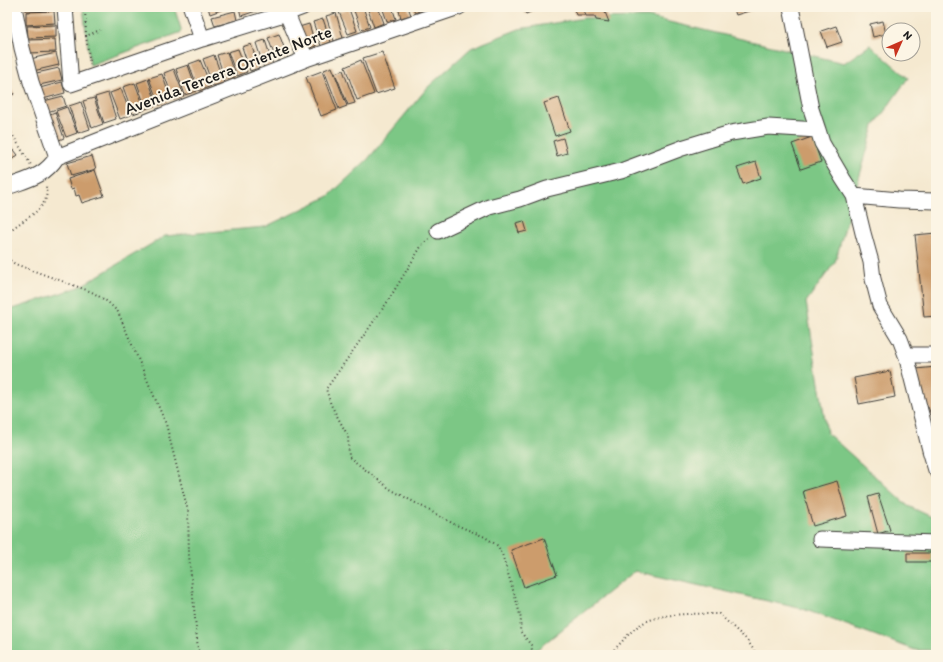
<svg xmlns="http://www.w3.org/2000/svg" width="943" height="662" font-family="Itim,sans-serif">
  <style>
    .green { fill: #7bc785; stroke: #4c7250 }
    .building { fill: #cc9c6c }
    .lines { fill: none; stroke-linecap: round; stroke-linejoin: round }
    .minor-casing { stroke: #3d3b37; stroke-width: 17 }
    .path { stroke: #3d3b37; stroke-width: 2; stroke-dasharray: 1 3; stroke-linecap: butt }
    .minor { stroke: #fff; stroke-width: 15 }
    .labels { text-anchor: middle; stroke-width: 4; stroke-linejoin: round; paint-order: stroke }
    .street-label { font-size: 17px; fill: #1c1c1c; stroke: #fcf5e5 }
  </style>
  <rect width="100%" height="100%" fill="#fcf5e5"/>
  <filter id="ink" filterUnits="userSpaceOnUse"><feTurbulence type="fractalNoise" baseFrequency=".025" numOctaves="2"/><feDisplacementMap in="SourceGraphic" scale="8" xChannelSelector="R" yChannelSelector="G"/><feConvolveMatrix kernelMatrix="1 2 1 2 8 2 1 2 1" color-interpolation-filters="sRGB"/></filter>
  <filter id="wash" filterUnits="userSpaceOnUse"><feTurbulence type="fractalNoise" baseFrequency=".012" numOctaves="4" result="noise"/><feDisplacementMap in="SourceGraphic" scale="16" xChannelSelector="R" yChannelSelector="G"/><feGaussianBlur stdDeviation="0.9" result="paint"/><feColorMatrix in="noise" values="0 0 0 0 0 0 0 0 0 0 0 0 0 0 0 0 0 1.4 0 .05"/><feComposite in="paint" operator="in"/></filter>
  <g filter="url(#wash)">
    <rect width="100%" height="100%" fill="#f5e9d0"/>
    <!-- green -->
    <path class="green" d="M83,7H174L182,32L90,65Z
      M648,17L844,63L870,45L908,78L874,126L835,262L806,302L827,433L908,506L936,519V650H915L803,609L635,571L530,655H7V311L79,287L165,236L265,227L329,196L368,159L428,87L471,48L519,29L584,18Z"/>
    <g id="blocks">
      <!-- building -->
      <path class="building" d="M26,7H54V10L26,11Z
        M208,7H229L210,14Z
        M239,7H261L262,9L241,16Z
        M355,7H363L370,27L361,30L353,8Z
        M367,7H378L384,23L374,27Z
        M382,7H392L396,19L387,21Z
        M398,7H408L411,15L401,18Z
        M413,7H423V9L415,13Z
        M522,7H541L526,14Z
        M573,7H582L585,15H576Z
        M583,7H603L609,22L596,20L595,16H586Z
        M733,7H762L736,15Z
        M349,9L357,31L348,34L339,12Z
        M54,11L55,23L26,25V12Z
        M235,11L237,20L215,26L212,17Z
        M336,13L343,38L334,41L326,16Z
        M323,19L331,42L321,46L313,22Z
        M883,21L886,34L873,37L870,24Z
        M309,24L316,46L306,49L299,27Z
        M56,25V37L28,38L27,26Z
        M836,26L842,42L827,47L821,31Z
        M279,34L288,58L277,62L268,38Z
        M55,39L56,52L29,53L28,40Z
        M265,40L273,65L264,68L256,43Z
        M251,44L259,68L250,71L242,47Z
        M238,49L247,72L237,76L228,52Z
        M227,52L235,77L225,80L217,55Z
        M382,52L395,88L376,94L363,58Z
        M56,53L59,65L33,71L30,59Z
        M214,55L224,83L213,86L203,59Z
        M200,60L211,86L199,91L189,64Z
        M361,60L374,94L357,100L345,67Z
        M188,65L197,91L185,95L176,69Z
        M332,67L347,106L339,109L324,70Z
        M59,68L62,80L35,86L32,74Z
        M174,69L184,96L173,100L164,73Z
        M343,70L355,103L348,105L335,73Z
        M322,71L337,110L321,116L306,77Z
        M162,74L171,100L159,105L149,78Z
        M148,79L157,105L146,109L137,83Z
        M62,82L65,93L39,100L36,89Z
        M135,83L145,110L133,114L123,87Z
        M9,86L14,94L7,99V87Z
        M121,89L131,115L120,119L110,93Z
        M108,93L116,119L104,123L95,97Z
        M63,96L66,106L44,113L40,102Z
        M94,98L103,124L92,128L83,101Z
        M559,98L570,131L555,136L544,103Z
        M81,102L90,129L78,133L69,106Z
        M67,107L77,133L66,137L56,111Z
        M55,112L64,138L54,142L45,116Z
        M812,137L821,162L801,169L792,144Z
        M563,138L567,153L557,156L553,141Z
        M10,145L18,155L7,163V148Z
        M92,156L96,169L71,176L67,163Z
        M756,162L761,178L743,184L737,168Z
        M95,170L104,196L82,203L79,195L76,196L74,188L71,189L68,179Z
        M524,221L527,231L519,233L516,223Z
        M936,233V316L924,317L915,235Z
        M936,367V416L932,417L928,407L923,406L916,369Z
        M890,371L895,397L859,404L854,378Z
        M837,481L847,516L813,526L803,491Z
        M878,494L890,530L878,534L868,497Z
        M544,538L557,575L524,587L511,550Z
        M907,553H932V562H907Z"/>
    </g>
  </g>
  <g filter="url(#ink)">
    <use href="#blocks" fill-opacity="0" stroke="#3d3b37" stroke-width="1"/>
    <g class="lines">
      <!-- minor casing -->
      <g class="minor-casing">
        <path id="minor" d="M14,7L22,48L31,82L57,157
          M65,7L71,84L202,39L287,13L303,7
          M191,7L202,39
          M284,7L306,59
          M791,7L811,109L818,130L822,143L843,179L854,196L863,233L871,262L873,279L880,306L900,339L906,355L930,450L936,470
          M57,157L306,59L459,7
          M7,187C28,179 44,177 57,157
          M854,196L899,200L936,201
          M438,231L489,207L520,199L547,189L621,171L682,148L731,133L768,127L818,130
          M906,355H936
          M820,539L936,543"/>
      </g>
      <!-- path -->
      <path class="path" d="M85,7L86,36L100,30
        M86,36L90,64
        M7,60L12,56
        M7,126L31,165
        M7,234C18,221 40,215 46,198C47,194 46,189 46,185
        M429,239L422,245L386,304L326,389L331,405L348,436L349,457L390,489L454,524L485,537L498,546L502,554L517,603L521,619L520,631L531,645L533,655
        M7,258L15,264L92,292L108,302L118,312L166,424L188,511L189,555L198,650L204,655
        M608,655C621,645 630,629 645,622C667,612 695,614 719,614L747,640L757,655"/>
      <!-- minor -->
      <use href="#minor" class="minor"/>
    </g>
  </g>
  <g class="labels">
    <!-- street labels -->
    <g class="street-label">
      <text transform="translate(228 70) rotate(-21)" y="6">Avenida Tercera Oriente Norte</text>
    </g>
  </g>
  <!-- margin -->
  <rect width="943" height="662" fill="none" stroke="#fcf5e5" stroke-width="24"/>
  <!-- north arrow -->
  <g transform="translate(901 42) rotate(45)"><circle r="19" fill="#fcf5e5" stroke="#a29e95"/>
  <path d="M0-3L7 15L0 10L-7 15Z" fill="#c8321e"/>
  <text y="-6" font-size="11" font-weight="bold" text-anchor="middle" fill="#1c1c1c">N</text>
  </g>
</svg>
